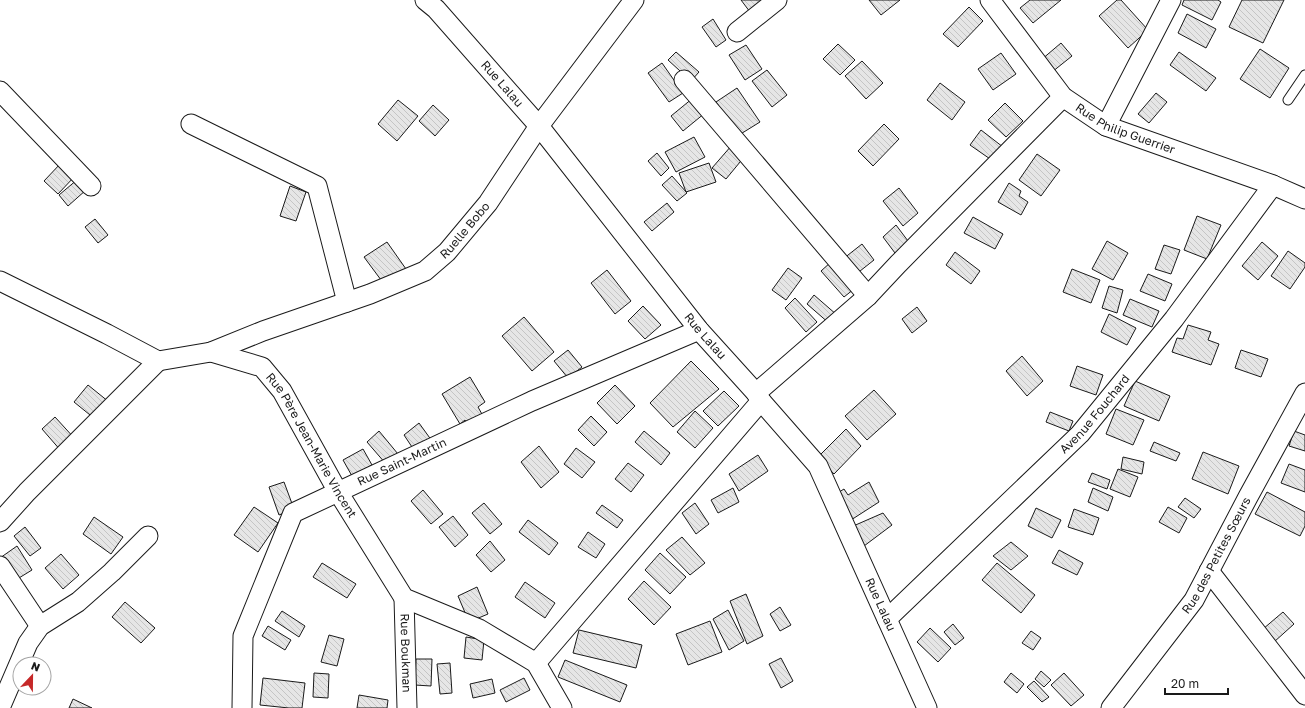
<svg xmlns="http://www.w3.org/2000/svg" width="1305" height="708" font-family="'Golos Text',sans-serif">
  <style>
    .building { fill: url(#building-back-hatch); stroke: #1a1a1a }
    .lines { fill: none; stroke-linecap: round; stroke-linejoin: round }
    .service-casing { stroke: #1a1a1a; stroke-width: 11 }
    .minor-casing { stroke: #1a1a1a; stroke-width: 21 }
    .service { stroke: #fff; stroke-width: 9 }
    .minor { stroke: #fff; stroke-width: 19 }
    .labels { text-anchor: middle; stroke-width: 3; stroke-linejoin: round; paint-order: stroke }
    .street-label { font-size: 12px; fill: #1a1a1a; stroke: #fff }
  </style>
  <defs>
    <pattern id="building-back-hatch" width="6" height="6" patternUnits="userSpaceOnUse"><rect width="6" height="6" fill="#e6e6e6"/><path d="M-1 5l2 2M0 0l6 6M5-1l2 2" fill="none" stroke="#c5c5c5"/></pattern>
  </defs>
  <rect width="100%" height="100%" fill="#fff"/>
  <!-- building -->
  <path class="building" d="M741,0H762L753,16Z
    M869,0H900L881,15Z
    M1030,0H1061L1033,23L1020,8Z
    M1117,0H1121L1148,30L1128,48L1099,16Z
    M1184,0H1218L1221,2L1212,20L1182,5Z
    M1242,0H1284L1263,43L1229,27Z
    M969,7L983,21L958,47L943,34Z
    M1187,14L1216,29L1206,48L1178,33Z
    M713,19L726,40L716,47L702,27Z
    M1061,43L1072,56L1052,72L1041,60Z
    M838,44L855,60L840,75L823,59Z
    M746,45L762,69L745,80L729,55Z
    M1260,49L1289,68L1270,98L1240,79Z
    M676,52L699,72L691,81L668,60Z
    M1179,52L1216,78L1206,91L1170,65Z
    M1001,53L1016,74L993,90L978,69Z
    M862,61L883,83L866,99L845,76Z
    M662,63L683,93L669,102L648,73Z
    M767,70L787,95L772,107L752,81Z
    M940,83L965,102L952,120L927,100Z
    M737,88L760,122L739,135L716,102Z
    M1156,93L1167,102L1149,123L1138,114Z
    M693,98L705,113L683,131L671,116Z
    M398,100L418,116L397,141L378,124Z
    M1005,103L1023,121L1006,137L988,120Z
    M433,105L449,120L435,136L419,121Z
    M884,124L899,139L873,166L858,151Z
    M981,130L1003,147L993,161L970,145Z
    M694,137L705,157L676,172L665,152Z
    M732,145L745,156L726,179L712,168Z
    M657,153L669,168L661,176L648,161Z
    M1037,154L1060,170L1041,196L1019,180Z
    M61,163L75,176L58,194L44,181Z
    M709,163L716,182L686,192L679,173Z
    M672,176L687,193L677,201L662,185Z
    M78,179L86,190L68,206L59,195Z
    M1009,183L1021,191L1019,196L1028,202L1021,215L998,202Z
    M290,186L306,192L296,221L280,216Z
    M899,188L918,213L903,226L883,201Z
    M667,203L674,212L652,231L644,222Z
    M1197,216L1221,225L1207,259L1184,250Z
    M973,217L1003,234L995,249L964,233Z
    M95,219L108,235L98,243L85,227Z
    M896,225L908,241L895,253L883,237Z
    M1107,241L1128,253L1113,280L1092,269Z
    M387,242L406,269L384,284L364,257Z
    M1262,242L1278,256L1258,280L1242,266Z
    M862,244L874,260L855,275L843,259Z
    M1164,245L1180,250L1171,274L1155,269Z
    M1288,251L1305,263V267L1290,289L1271,276Z
    M955,252L980,271L971,284L946,265Z
    M831,262L854,289L844,297L821,271Z
    M788,268L802,278L786,300L772,290Z
    M1072,269L1100,280L1091,303L1063,292Z
    M607,270L631,301L615,314L591,283Z
    M1148,274L1172,284L1165,301L1140,291Z
    M1109,286L1123,290L1117,313L1102,308Z
    M814,295L837,315L830,324L807,304Z
    M795,298L817,322L806,332L785,308Z
    M1130,299L1159,311L1152,327L1123,315Z
    M643,306L661,325L645,339L628,321Z
    M917,307L927,321L912,333L902,319Z
    M1109,314L1136,328L1127,345L1101,332Z
    M524,317L554,352L532,371L502,336Z
    M1188,325L1211,332L1208,340L1219,344L1211,365L1172,352L1177,338L1183,339Z
    M568,350L582,367L568,378L554,361Z
    M1241,350L1268,359L1261,377L1235,368Z
    M1022,356L1043,381L1027,396L1006,371Z
    M691,361L719,389L673,427L650,403Z
    M1077,366L1103,375L1096,395L1070,386Z
    M470,377L485,402L478,407L483,416L468,425L465,420L460,424L442,394Z
    M1135,381L1170,396L1159,421L1124,406Z
    M88,385L109,402L95,419L74,402Z
    M615,385L635,406L617,424L597,403Z
    M874,390L896,414L867,440L845,416Z
    M724,391L739,406L718,426L703,411Z
    M1116,409L1144,420L1133,445L1106,434Z
    M695,411L713,428L695,448L677,432Z
    M1050,412L1073,421L1069,431L1046,422Z
    M591,416L607,432L594,446L578,430Z
    M55,417L76,440L62,452L42,429Z
    M419,423L432,441L416,453L404,435Z
    M846,429L861,446L834,474L818,457Z
    M379,431L398,454L386,464L367,442Z
    M644,431L670,453L661,465L635,442Z
    M1294,431L1305,435V451L1289,446Z
    M1154,442L1180,453L1176,461L1150,451Z
    M539,446L559,472L541,488L521,462Z
    M576,448L595,462L582,478L564,464Z
    M363,449L372,465L352,476L343,460Z
    M1203,452L1239,466L1228,494L1192,479Z
    M758,455L768,471L739,491L729,474Z
    M1123,457L1144,462L1142,474L1121,469Z
    M628,463L644,475L631,492L615,479Z
    M1289,464L1305,470V492L1281,483Z
    M1118,469L1138,477L1130,497L1110,489Z
    M1092,473L1110,480L1107,489L1088,482Z
    M284,482L294,509L279,515L269,487Z
    M869,482L879,502L851,520L836,494L844,489L848,495Z
    M733,488L739,502L718,513L711,500Z
    M1093,488L1113,497L1108,511L1088,502Z
    M423,490L443,514L431,524L411,501Z
    M1267,492L1305,512V526L1300,536L1255,514Z
    M1185,498L1201,509L1194,518L1178,507Z
    M484,503L502,524L490,534L472,513Z
    M695,503L709,524L696,534L682,513Z
    M602,505L623,520L617,528L596,513Z
    M254,507L278,523L258,552L234,535Z
    M1168,507L1187,518L1179,533L1159,522Z
    M1036,508L1061,520L1052,538L1028,526Z
    M1074,509L1099,518L1093,535L1068,527Z
    M883,513L892,525L864,546L851,527Z
    M453,516L468,535L455,547L439,527Z
    M94,517L123,537L111,554L83,534Z
    M528,520L558,543L549,555L519,532Z
    M25,527L41,548L30,556L14,536Z
    M588,532L605,544L596,558L578,547Z
    M682,537L705,563L690,575L666,550Z
    M490,541L505,560L491,572L476,555Z
    M1011,542L1028,556L1011,570L993,556Z
    M17,546L32,570L14,581L0,558Z
    M1059,550L1083,563L1077,575L1052,563Z
    M660,553L686,577L670,594L645,570Z
    M61,554L79,575L63,589L45,568Z
    M322,563L356,584L347,598L313,577Z
    M997,563L1035,595L1021,613L982,580Z
    M644,581L671,607L654,625L628,599Z
    M525,582L555,603L545,618L515,597Z
    M477,587L488,614L469,622L458,596Z
    M746,594L763,636L747,644L730,601Z
    M125,602L155,628L141,643L112,617Z
    M780,607L791,625L780,631L770,614Z
    M728,610L744,641L729,650L713,619Z
    M282,611L305,626L299,637L275,621Z
    M1283,612L1294,624L1274,642L1263,629Z
    M710,621L722,652L688,665L676,634Z
    M953,624L964,638L955,645L944,632Z
    M268,626L291,640L285,650L262,636Z
    M930,628L951,648L938,662L917,642Z
    M579,630L642,645L636,668L573,653Z
    M1031,631L1041,638L1033,650L1022,643Z
    M329,635L344,639L337,666L321,662Z
    M466,637L484,640L482,660L464,658Z
    M781,658L793,681L781,688L769,664Z
    M416,659H432L431,686L415,685Z
    M565,660L627,685L620,702L558,677Z
    M450,663L452,693L440,694L437,664Z
    M1041,671L1051,680L1044,687L1035,679Z
    M314,673L329,674L328,698L313,697Z
    M1011,673L1024,684L1017,693L1004,682Z
    M1064,673L1084,695L1071,706L1051,685Z
    M263,678L305,683L302,708H289L260,705Z
    M524,678L530,690L506,702L500,690Z
    M492,679L495,693L473,698L470,684Z
    M1034,681L1049,697L1042,702L1027,687Z
    M359,695L388,700L387,708H357Z
    M73,699L92,708H69Z"/>
  <g class="lines">
    <!-- service casing -->
    <g class="service-casing">
      <path id="service" d="M1288,100L1305,75"/>
    </g>
    <!-- minor casing -->
    <g class="minor-casing">
      <g id="minor">
        <path id="s1" d="M425,0L436,9L539,126L699,330L756,393L761,401L818,466L927,708"/>
        <path id="s2" d="M990,0L1063,97L1106,126L1273,185L1305,199"/>
        <path d="M737,32L777,0"/>
        <path d="M684,80L868,296"/>
        <path d="M0,91L91,186"/>
        <path d="M191,124L317,186L347,302"/>
        <path d="M1106,126L1171,0"/>
        <path id="s3" d="M0,281L107,334L158,361L211,352L262,367L282,391L338,492L404,598L479,629L536,663L562,708"/>
        <path id="s4" d="M211,352L263,331L370,294L425,271L447,252L488,203L539,126L634,0"/>
        <path d="M756,393L868,296L898,264L1063,97"/>
        <path d="M0,522L27,492L158,361"/>
        <path d="M0,566L40,626"/>
        <path d="M1209,571L1305,695"/>
        <path id="s5" d="M404,598L407,708"/>
        <path id="s6" d="M887,619L1080,434L1174,319L1273,185"/>
        <path d="M536,663L761,401"/>
        <path d="M0,708L28,643L40,626L78,602L112,572L148,536"/>
        <path id="s7" d="M242,708L243,636L293,513L532,401L699,330"/>
        <path id="s8" d="M1111,708L1194,600L1248,497L1305,393"/>
      </g>
    </g>
    <!-- service -->
    <use href="#service" class="service"/>
    <!-- minor -->
    <use href="#minor" class="minor"/>
  </g>
  <g class="labels">
    <!-- street labels -->
    <g class="street-label">
      <text dy="4" stroke="none"><textPath href="#s1" startOffset="114">Rue Lalau</textPath></text>
      <text dy="4" stroke="none"><textPath href="#s2" startOffset="192">Rue Philip Guerrier</textPath></text>
      <text dy="4" stroke="none"><textPath href="#s4" startOffset="286">Ruelle Bobo</textPath></text>
      <text dy="4" stroke="none"><textPath href="#s1" startOffset="438">Rue Lalau</textPath></text>
      <text dy="4" stroke="none"><textPath href="#s6" startOffset="292">Avenue Fouchard</textPath></text>
      <text dy="4" stroke="none"><textPath href="#s3" startOffset="377">Rue Père Jean-Marie Vincent</textPath></text>
      <text dy="4" stroke="none"><textPath href="#s7" startOffset="325">Rue Saint-Martin</textPath></text>
      <text dy="4" stroke="none"><textPath href="#s8" startOffset="186">Rue des Petites Sœurs</textPath></text>
      <text dy="4" stroke="none"><textPath href="#s1" startOffset="762">Rue Lalau</textPath></text>
      <text dy="4" stroke="none"><textPath href="#s5" startOffset="55">Rue Boukman</textPath></text>
    </g>
  </g>
  <!-- north arrow -->
  <g transform="translate(32 676) rotate(22)"><circle r="19" fill="#ffffff" stroke="#a3a3a3"/>
  <path d="M0-3L7 15L0 10L-7 15Z" fill="#c62828"/>
  <text y="-6" font-size="11" font-weight="bold" text-anchor="middle" fill="#1a1a1a">N</text>
  </g>
  <!-- scale -->
  <path d="M1165 688v6h63v-6" fill="none" stroke="#1a1a1a" stroke-width="2"/>
  <text x="1171" y="688" font-size="12" fill="#1a1a1a" stroke="#ffffff" stroke-width="3" paint-order="stroke">20 m</text>
</svg>
